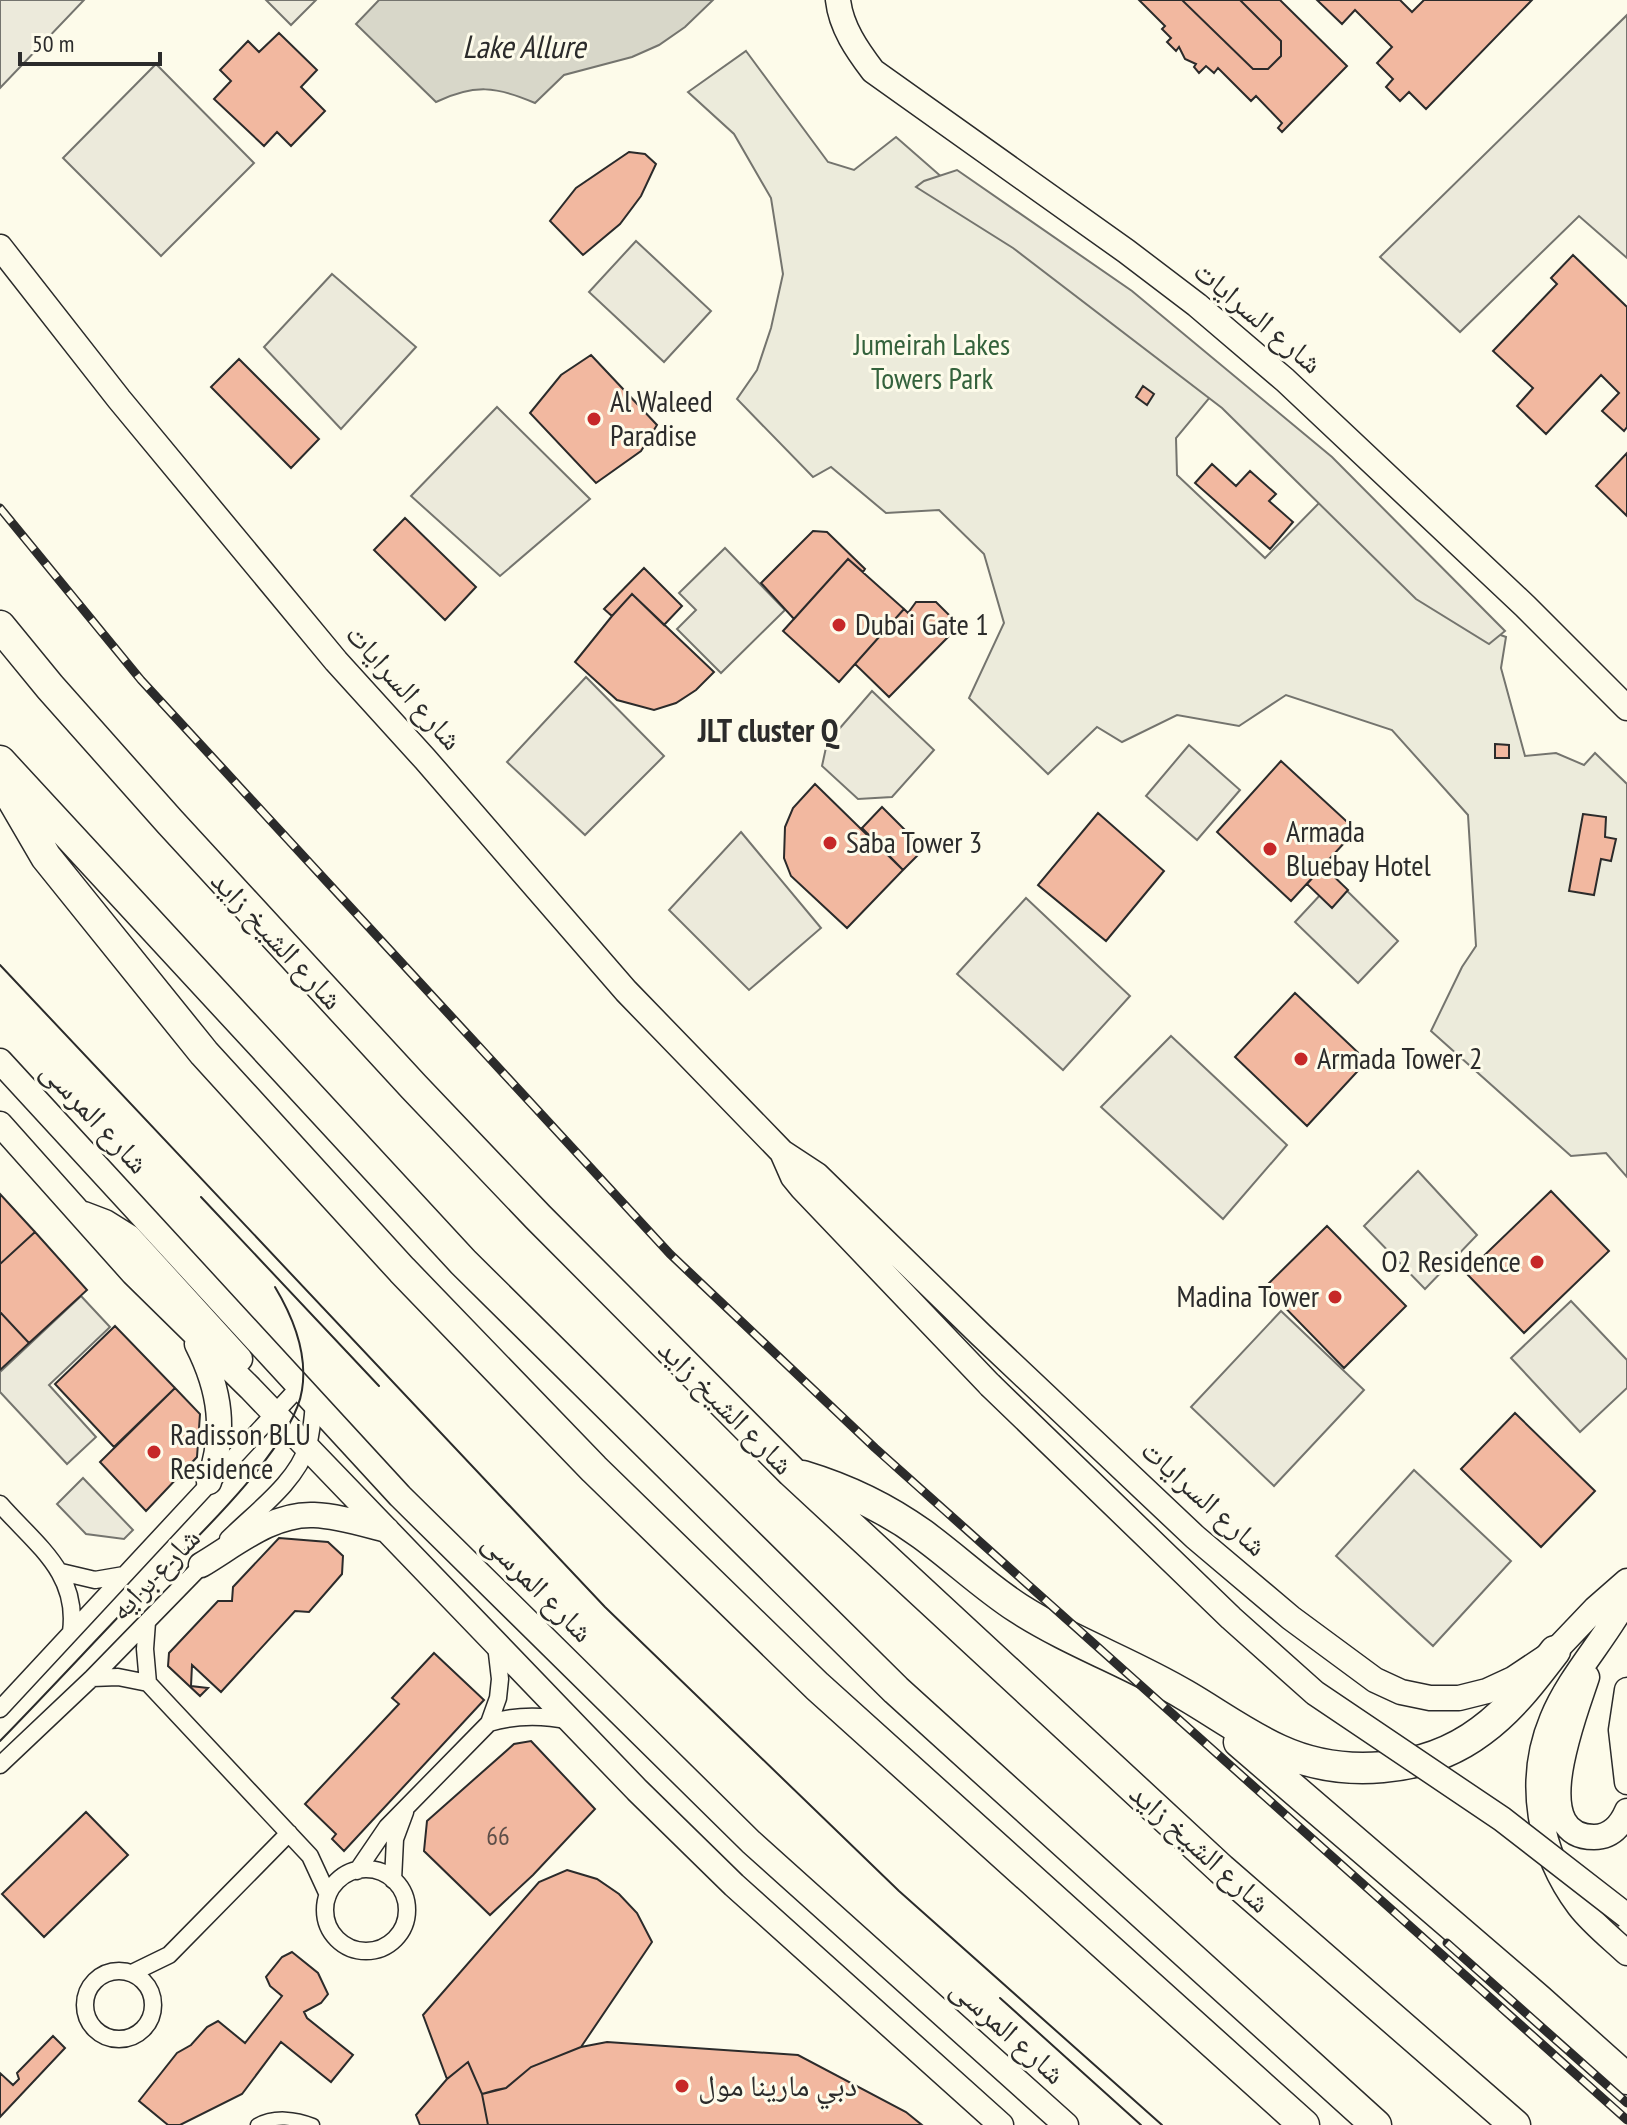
<svg xmlns="http://www.w3.org/2000/svg" width="1627" height="2125" font-family="'PT Sans Narrow','Noto Naskh Arabic',sans-serif">
  <style>
    .green { fill: #ecebdb; stroke: #74746e; stroke-width: 2 }
    .parking { fill: #eceadb; stroke: #74746e; stroke-width: 2 }
    .water { fill: #d8d7c9; stroke: #74746e; stroke-width: 2 }
    .building { fill: #f2b8a0; stroke: #2b2b2b; stroke-width: 2 }
    .lines { fill: none; stroke-linecap: round; stroke-linejoin: round }
    .pedestrian-casing { stroke: #2b2b2b; stroke-width: 15 }
    .minor-casing { stroke: #2b2b2b; stroke-width: 19 }
    .secondary-casing { stroke: #2b2b2b; stroke-width: 27 }
    .motorway-casing { stroke: #2b2b2b; stroke-width: 33 }
    .pedestrian { stroke: #fdfbea; stroke-width: 12 }
    .minor { stroke: #fdfbea; stroke-width: 16 }
    .secondary { stroke: #fdfbea; stroke-width: 24 }
    .motorway { stroke: #fdfbea; stroke-width: 30 }
    .tram { stroke: #2b2b2b; stroke-width: 2 }
    .rail-casing { stroke: #2b2b2b; stroke-width: 9 }
    .rail { stroke: #fdfbea; stroke-width: 6; stroke-dasharray: 18; stroke-linecap: butt }
    .secondary-bridge-casing { stroke: #2b2b2b; stroke-width: 27; stroke-linecap: butt }
    .secondary-bridge { stroke: #fdfbea; stroke-width: 24 }
    .poi-dot { fill: #c62828; stroke: #fdfbea; stroke-width: 3 }
    .labels { text-anchor: middle; stroke-width: 6; stroke-linejoin: round; paint-order: stroke }
    .number-label { font-size: 26px; fill: #5d4e48 }
    .street-label { font-size: 30px; fill: #2b2b2b; stroke: #fdfbea }
    .park-label { font-size: 30px; fill: #34623c; stroke: #fdfbea }
    .poi-label { font-size: 30px; fill: #2b2b2b; stroke: #fdfbea; text-anchor: start }
    .water-label { font-size: 32px; font-style: italic; fill: #2b2b2b; stroke: #fdfbea }
    .neighbourhood-label { font-size: 32px; font-weight: bold; fill: #2b2b2b; stroke: #fdfbea }
  </style>
  <rect width="100%" height="100%" fill="#fdfbea"/>
  <!-- green -->
  <path class="green" d="M746,51L828,162L854,170L896,137L1016,242L1211,396L1176,438L1177,475L1265,558L1327,495L1449,616L1506,637L1501,668L1525,756L1556,753L1584,765L1595,753L1627,784V1177L1606,1153L1571,1156L1431,1031L1462,967L1476,946L1468,815L1392,730L1286,695L1239,726L1177,715L1122,742L1097,727L1048,774L969,698L1004,623L984,554L939,510L886,513L831,467L813,477L737,399L757,370L771,328L783,274L771,198L734,134L688,92Z"/>
  <!-- parking -->
  <path class="parking" d="M0,0H84L0,88Z
    M266,0H316L291,25Z
    M1627,15V258L1579,216L1460,332L1380,257Z
    M156,64L254,163L161,256L63,158Z
    M957,170L1132,291L1332,457L1505,631L1489,644L1416,599L1222,408L1013,248L916,187L924,181Z
    M636,241L711,311L664,362L589,292Z
    M332,274L416,347L341,429L264,347Z
    M497,407L590,499L500,576L411,496Z
    M725,548L785,610L721,673L677,629L696,610L679,593Z
    M586,677L664,756L585,835L507,762Z
    M872,691L934,750L892,797L858,799L822,766L827,743Z
    M1189,745L1240,790L1197,840L1146,796Z
    M741,832L821,928L749,990L669,910Z
    M1335,879L1398,941L1358,983L1295,922Z
    M1026,898L1130,996L1063,1070L957,974Z
    M1171,1036L1287,1145L1223,1219L1101,1107Z
    M1418,1171L1477,1235L1425,1289L1364,1226Z
    M81,1296L110,1327L49,1385L96,1437L67,1464L0,1392V1372Z
    M1571,1301L1627,1360V1388L1580,1432L1511,1358Z
    M1281,1311L1364,1390L1274,1486L1191,1407Z
    M1414,1470L1511,1561L1433,1646L1336,1556Z
    M83,1478L133,1530L124,1539L86,1534L57,1504Z"/>
  <!-- water -->
  <path class="water" d="M379,0H713L685,27L659,45L632,57L564,75L535,103C496,86 474,84 436,102L356,24Z"/>
  <!-- building -->
  <path class="building" d="M1139,0H1280L1347,66L1282,132L1278,128L1282,123L1256,96L1251,101L1218,68L1214,73L1206,66L1199,73L1194,67L1196,64L1185,59L1179,47L1176,51L1167,42L1171,38L1162,29L1165,26Z
    M1182,0H1240L1281,41V56L1268,69H1253Z
    M1317,0H1400L1412,12L1424,0H1532L1426,109L1409,92L1400,101L1386,87L1393,79L1377,63L1392,47L1355,10L1342,24Z
    M279,33L317,70L301,87L325,111L291,146L277,132L264,146L214,99L231,81L220,70L248,41L259,52Z
    M629,152L645,154L656,164L641,196L620,224L583,255L550,221L576,188Z
    M1573,255L1627,307V427L1624,431L1602,411L1619,393L1601,375L1546,434L1517,406L1533,388L1493,351L1557,284L1551,278Z
    M591,355L657,425L641,451L596,483L530,413L561,375Z
    M239,359L319,439L291,468L211,387Z
    M1143,386L1154,394L1147,405L1136,397Z
    M1627,453V516L1596,486Z
    M1212,464L1236,486L1250,471L1276,494L1269,501L1293,522L1270,549L1195,483Z
    M405,518L476,587L445,620L374,550Z
    M813,531L827,532L865,569L863,572L848,559L794,619L761,583Z
    M848,559L904,609L839,682L783,631Z
    M644,568L682,606L664,625L632,594L612,616L604,609Z
    M632,594L714,672L696,690L676,703L654,710L617,700L575,662L612,616Z
    M916,602H936L949,615L950,635L889,697L855,664L904,609L908,613Z
    M1495,744L1509,745V758H1495Z
    M1281,761L1356,830L1291,901L1217,832Z
    M815,784L903,870L847,928L791,876L784,858L785,827L793,808Z
    M882,807L924,849L903,870L862,828Z
    M1098,813L1164,871L1106,941L1038,885Z
    M1583,814L1606,817L1605,837L1616,839L1611,861L1601,859L1594,895L1569,891Z
    M1323,866L1348,890L1332,908L1307,884Z
    M1295,993L1367,1061L1307,1126L1235,1057Z
    M1551,1191L1609,1251L1524,1333L1466,1273Z
    M0,1194L35,1232L0,1264Z
    M1327,1226L1406,1306L1344,1368L1265,1287Z
    M35,1232L87,1290L29,1343L0,1312V1264Z
    M0,1312L29,1343L0,1370Z
    M115,1326L175,1388L114,1447L55,1384Z
    M175,1388L200,1414L197,1457L146,1511L100,1462Z
    M1515,1413L1595,1491L1541,1547L1461,1469Z
    M279,1538L328,1542L343,1556L342,1574L309,1612L295,1611L221,1692L192,1665L191,1686L208,1688L200,1696L168,1666L169,1653L218,1601H232L233,1587Z
    M434,1653L484,1700L344,1851L332,1839L336,1834L305,1804L399,1704L392,1698Z
    M531,1741L595,1809L533,1875L490,1915L424,1851L427,1821L514,1744Z
    M86,1812L128,1855L44,1937L2,1894Z
    M567,1870L597,1879L619,1894L637,1913L652,1942L581,2047L531,2067L506,2088L496,2090L482,2094L468,2062L447,2079L423,2015L539,1882Z
    M292,1952L318,1973L328,1994L321,2003L304,2012L307,2018L353,2055L331,2082L281,2042L242,2094L180,2125H168L139,2101L177,2053L191,2045L207,2027L218,2021L245,2043L282,1996L270,1986L266,1977L282,1957Z
    M53,2036L65,2048L0,2117V2073L13,2085L19,2079L17,2073Z
    M607,2042L798,2055L906,2112L922,2125H420L416,2115L447,2079L468,2062L482,2094L506,2088L531,2067L581,2047Z
    M468,2062L482,2094L488,2125H420L416,2115L447,2079Z"/>
  <g class="lines">
    <!-- pedestrian casing -->
    <g class="pedestrian-casing">
      <path id="pedestrian" d="M257,2125C274,2115 296,2118 313,2125"/>
    </g>
    <!-- minor casing -->
    <g class="minor-casing">
      <path id="minor" d="M0,1504C36,1545 79,1573 71,1632
        M228,1539C256,1511 296,1483 308,1445C312,1431 313,1416 314,1402
        M61,1572L95,1580L124,1575
        M147,1622L145,1649L148,1683
        M92,1678L118,1677L148,1683L310,1856L328,1895
        M0,1709L300,1386
        M489,1723C516,1715 542,1715 570,1721
        M0,1765L92,1678L209,1558
        M325 1910a41 41 0 1 1 82 0a41 41 0 1 1-82 0Z
        M357,1871L387,1827L489,1723L498,1698L500,1679L496,1645
        M393,1880L395,1839L405,1812
        M85 2005a34 34 0 1 1 68 0a34 34 0 1 1-68 0Z
        M132,1973L169,1955L289,1833"/>
    </g>
    <!-- secondary casing -->
    <g class="secondary-casing">
      <path id="secondary" d="M838,0C841,27 857,50 873,71L1126,251L1197,305L1285,380L1525,606L1627,708
        M0,247L119,399L336,661L425,759L626,991L782,1152L817,1175L980,1334L1195,1537L1291,1618L1375,1680L1401,1692L1430,1698H1459L1487,1691L1513,1679L1555,1651L1595,1609L1627,1581
        M0,1061L400,1496L751,1842L1066,2125
        M0,1124L133,1273L250,1388L637,1790L734,1885L1001,2125
        M782,1152L793,1177L802,1188L990,1385
        M84,1214L105,1222L129,1237L240,1359
        M197,1344C221,1391 226,1432 209,1482
        M201,1565C235,1545 272,1513 314,1515C338,1516 363,1524 387,1530
        M1627,1598C1605,1640 1570,1675 1552,1719C1526,1781 1539,1853 1579,1906C1592,1923 1611,1938 1627,1953
        M1587,1677C1577,1709 1524,1837 1594,1837C1611,1837 1621,1825 1627,1811
        M1627,1690L1621,1730L1627,1782"/>
    </g>
    <!-- motorway casing -->
    <g class="motorway-casing">
      <path id="motorway" d="M0,626L50,687L170,822L414,1087L538,1217L792,1472L1221,1869L1515,2125
        M0,761L463,1262L896,1690L1376,2125
        M0,778L46,857L204,1053L402,1270L594,1469L817,1686L1304,2125
        M803,1476C846,1489 886,1508 922,1534C955,1558 984,1586 1018,1608C1071,1642 1131,1663 1185,1695C1216,1713 1246,1735 1279,1750C1342,1779 1425,1773 1481,1731C1511,1709 1533,1680 1555,1651
        M1239,1742L1539,2000L1627,2079"/>
    </g>
    <!-- pedestrian -->
    <use href="#pedestrian" class="pedestrian"/>
    <!-- minor -->
    <use href="#minor" class="minor"/>
    <!-- secondary -->
    <use href="#secondary" class="secondary"/>
    <!-- motorway -->
    <use href="#motorway" class="motorway"/>
    <!-- tram -->
    <path class="tram" d="M0,965L605,1607L899,1891L1162,2125
      M201,1197L379,1386
      M0,1741C41,1699 81,1656 121,1614C168,1565 293,1453 302,1390C308,1353 293,1317 275,1287
      M1000,1998L1141,2125"/>
    <!-- rail casing -->
    <g class="rail-casing">
      <path id="rail" d="M0,508L141,680L670,1254L875,1448L1627,2120
        M1447,1943L1627,2103"/>
    </g>
    <!-- rail -->
    <use href="#rail" class="rail"/>
    <!-- secondary-bridge casing -->
    <g class="secondary-bridge-casing">
      <path id="secondary-bridge" d="M990,1385L1231,1618L1315,1693L1502,1819L1627,1916"/>
    </g>
    <!-- secondary-bridge -->
    <use href="#secondary-bridge" class="secondary-bridge"/>
  </g>
  <!-- markers -->
  <g class="poi-dot">
    <circle cx="594" cy="419" r="8"/>
    <circle cx="839" cy="625" r="8"/>
    <circle cx="830" cy="843" r="8"/>
    <circle cx="1270" cy="849" r="8"/>
    <circle cx="1301" cy="1059" r="8"/>
    <circle cx="1537" cy="1262" r="8"/>
    <circle cx="1335" cy="1297" r="8"/>
    <circle cx="154" cy="1452" r="8"/>
    <circle cx="682" cy="2086" r="8"/>
  </g>
  <g class="labels">
    <!-- number labels -->
    <g class="number-label">
      <text x="498" y="1845">66</text>
    </g>
    <!-- street labels -->
    <g class="street-label">
      <text transform="translate(1258 317) rotate(40)" y="10">شارع السرايات</text>
      <text transform="translate(404 687) rotate(48)" y="10">شارع السرايات</text>
      <text transform="translate(277 940) rotate(47)" y="10">شارع الشيخ زايد</text>
      <text transform="translate(95 1117) rotate(47)" y="10">شارع المرسى</text>
      <text transform="translate(726 1407) rotate(45)" y="10">شارع الشيخ زايد</text>
      <text transform="translate(1204 1498) rotate(42)" y="10">شارع السرايات</text>
      <text transform="translate(155 1574) rotate(-46)" y="10">شارع برايه</text>
      <text transform="translate(538 1587) rotate(45)" y="10">شارع المرسى</text>
      <text transform="translate(1200 1848) rotate(42)" y="10">شارع الشيخ زايد</text>
      <text transform="translate(1008 2031) rotate(42)" y="10">شارع المرسى</text>
    </g>
    <!-- park labels -->
    <g class="park-label">
      <text x="932" y="355">Jumeirah Lakes<tspan x="932" dy="34">Towers Park</tspan></text>
    </g>
    <!-- poi labels -->
    <g class="poi-label">
      <text x="610" y="412">Al Waleed<tspan x="610" dy="34">Paradise</tspan></text>
      <text x="855" y="635">Dubai Gate 1</text>
      <text x="1286" y="842">Armada<tspan x="1286" dy="34">Bluebay Hotel</tspan></text>
      <text x="846" y="853">Saba Tower 3</text>
      <text x="1317" y="1069">Armada Tower 2</text>
      <text x="1521" y="1272" text-anchor="end">O2 Residence</text>
      <text x="1319" y="1307" text-anchor="end">Madina Tower</text>
      <text x="170" y="1445">Radisson BLU<tspan x="170" dy="34">Residence</tspan></text>
      <text x="698" y="2096">دبي مارينا مول</text>
    </g>
    <!-- water labels -->
    <g class="water-label">
      <text x="524" y="58">Lake Allure</text>
    </g>
    <!-- neighbourhood labels -->
    <g class="neighbourhood-label">
      <text x="768" y="742">JLT cluster Q</text>
    </g>
  </g>
  <!-- scale -->
  <path d="M20 52v12h140v-12" fill="none" stroke="#2b2b2b" stroke-width="4"/>
  <text x="32" y="52" font-size="24" fill="#2b2b2b" stroke="#fdfbea" stroke-width="6" paint-order="stroke">50 m</text>
</svg>
